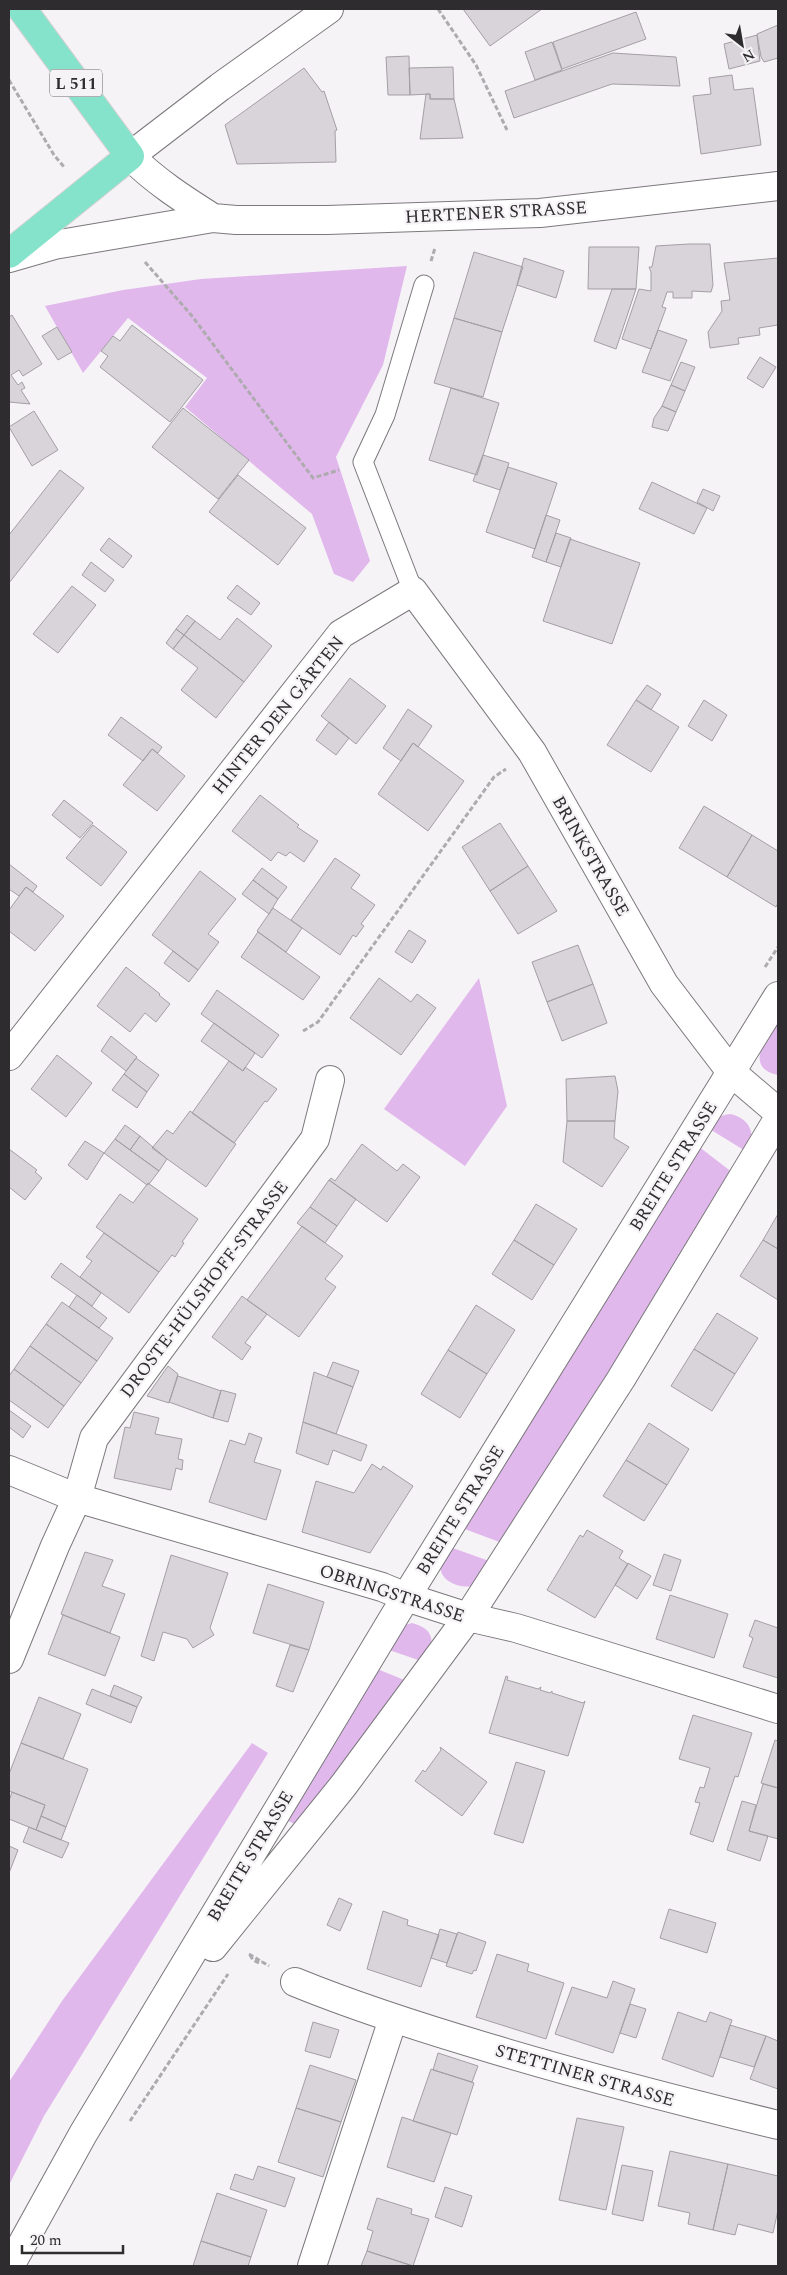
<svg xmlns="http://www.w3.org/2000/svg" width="787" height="2275" font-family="Spectral,serif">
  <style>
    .green { fill: #e1b8ec }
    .building { fill: #d8d4d9; stroke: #a39fa4 }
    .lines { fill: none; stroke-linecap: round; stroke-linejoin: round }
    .service-casing { stroke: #7c797d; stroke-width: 21 }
    .minor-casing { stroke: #7c797d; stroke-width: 30 }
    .tertiary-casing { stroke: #7c797d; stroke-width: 30 }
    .secondary-casing { stroke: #7c797d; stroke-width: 30 }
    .primary-casing { stroke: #d1d1d1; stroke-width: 30 }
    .path { stroke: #aeabaf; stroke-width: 3; stroke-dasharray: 5 2.5; stroke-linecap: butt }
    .service { stroke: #fff; stroke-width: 19 }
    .minor { stroke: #fff; stroke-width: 28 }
    .tertiary { stroke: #fff; stroke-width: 28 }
    .secondary { stroke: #fff; stroke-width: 28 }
    .primary { stroke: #86e3cb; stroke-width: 28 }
    .labels { text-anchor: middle; stroke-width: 4.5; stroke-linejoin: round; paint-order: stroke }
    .shield { fill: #f6f3f7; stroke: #6a686a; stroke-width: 1 }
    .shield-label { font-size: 16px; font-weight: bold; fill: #2e2c2e }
    .street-label { font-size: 18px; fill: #2e2c2e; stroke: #f6f3f7 }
  </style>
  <rect width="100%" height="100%" fill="#f6f3f7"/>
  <!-- green -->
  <path class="green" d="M407,266L383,365L336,457L370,561L353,582L334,574L312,514L185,407L207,378L128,318L83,373L45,306L123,290L201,279Z
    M479,978L507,1106L465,1166L384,1109Z
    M778,1016V1075C742,1068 768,1034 778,1016Z
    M731,1114C750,1119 757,1134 747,1152L708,1128C714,1119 720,1115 731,1114Z
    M698,1146L733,1173L502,1543L462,1528Z
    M450,1547L492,1562L473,1586C458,1589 436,1580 441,1561C443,1557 447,1551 450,1547Z
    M412,1623C436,1629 435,1644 424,1662L386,1649L402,1626Z
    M375,1668L409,1682L298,1826L281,1817Z
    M252,1743L268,1753L44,2116L9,2185V2082L62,2001Z"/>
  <!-- building -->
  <path class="building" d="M463,9H542L490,46Z
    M636,12L646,39L562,69L553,42Z
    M778,25V58L764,62L761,57L757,34Z
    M757,35L760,61L729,69L724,44Z
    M552,42L562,70L535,80L525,52Z
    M613,53L676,57L680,86L612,84L514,118L505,91Z
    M409,56L410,95H388L386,57Z
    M453,67L454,99H430V94L410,95L409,68Z
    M304,68L322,92L324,91L337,130L335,131L336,162L237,164L225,125Z
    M732,75L734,90L753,88L761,145L701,154L693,96L711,94L709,78Z
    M426,94H430V99H454L463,138L420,139Z
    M689,244H710L713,285L711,292L692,291V298H673V292H667L662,307L666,308L651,349L622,339L639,289L651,291V272L649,267H652L656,246Z
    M589,247H639L636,289H588Z
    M474,252L523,267L502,332L454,318Z
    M524,258L564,271L556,298L517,285Z
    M778,258V325L759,328L760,335L738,338L739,344L710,348L708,332L722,311L721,301L730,300L724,263Z
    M612,289H636L616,349L594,341Z
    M12,315L42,364L23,376L19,370L11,375L18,385L22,382L25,388L21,390L30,404L9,402V317Z
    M454,318L502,332L483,397L434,383Z
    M132,325L203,380L170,422L100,367L108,356L101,351L113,336L120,341Z
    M57,327L72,352L58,360L42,336Z
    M658,330L687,340L670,381L642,372Z
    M760,357L776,367L763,388L747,378Z
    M681,362L695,367L685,391L671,385Z
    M671,385L685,391L676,412L662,406Z
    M451,388L499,403L477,475L429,460Z
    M662,406L676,412L668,431L652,427L654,418Z
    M183,408L249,460L218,499L152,447Z
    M34,411L58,450L32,466L9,427Z
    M483,455L509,463L500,490L473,481Z
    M508,467L557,483L535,549L486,532Z
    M60,470L84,488L9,583V535Z
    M238,475L306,528L278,565L209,512Z
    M652,482L707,508L694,534L639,509Z
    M703,489L720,496L713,511L697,502Z
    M546,515L560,520L546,562L532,557Z
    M556,533L571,538L561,567L546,562Z
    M109,538L132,556L123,568L100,550Z
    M570,539L640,563L612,644L543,621Z
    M91,562L114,580L105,592L82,575Z
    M237,585L260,603L251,615L227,598Z
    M72,586L96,605L58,653L33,634Z
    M187,615L195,621L184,635L176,629Z
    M237,618L272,646L244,682L184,635L195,621L220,640Z
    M176,629L184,635L173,649L166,643Z
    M184,635L244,682L216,718L181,690L198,668L173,649Z
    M350,678L386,706L356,744L321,716Z
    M647,685L661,694L651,710L636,700Z
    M636,700L679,727L651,772L607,745Z
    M704,700L727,715L712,741L688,726Z
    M408,709L432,726L418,747L413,743L401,761L383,748Z
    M121,717L162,747L158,753L152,749L143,761L108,735Z
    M329,722L349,738L336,755L316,740Z
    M413,743L464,781L428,831L378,794Z
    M152,749L185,776L157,811L123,785Z
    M260,795L299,825L297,827L318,841L304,862L290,852L286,856L278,852L271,861L232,831Z
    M64,800L93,823L80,838L52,815Z
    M704,806L752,835L727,877L679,848Z
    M500,823L528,866L490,891L462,847Z
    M93,825L127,852L101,886L66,858Z
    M752,835L778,851V903L776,907L727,877Z
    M335,858L360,875L351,888L375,905L361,924L364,926L356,937L353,935L340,955L291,920Z
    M9,864L37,886L33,892L26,887L19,896L9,889Z
    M528,866L557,911L518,934L490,891Z
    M262,868L287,887L278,899L253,880Z
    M200,871L236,899L208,934L219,942L198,970L152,935Z
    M253,880L278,899L269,914L242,894Z
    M26,887L64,916L35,951L9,931V910Z
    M273,908L302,928L286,952L257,931Z
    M409,930L426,941L412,963L395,952Z
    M258,932L320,977L303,1000L241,957Z
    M578,945L593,984L547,1002L532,962Z
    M173,951L198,970L189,982L164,963Z
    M126,967L160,994L159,995L170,1004L156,1022L145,1013L130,1032L97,1006Z
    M379,978L411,1002L417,994L436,1008L401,1055L350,1018Z
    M593,984L607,1023L562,1041L547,1002Z
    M217,990L279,1035L262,1058L201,1014Z
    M214,1023L255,1053L243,1071L201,1041Z
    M111,1036L137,1057L126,1071L101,1051Z
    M57,1055L92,1083L66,1117L31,1089Z
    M136,1058L159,1075L147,1092L124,1074Z
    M229,1061L243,1071L245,1067L277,1089L267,1102L265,1101L234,1143L192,1113Z
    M124,1074L147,1092L137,1108L112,1090Z
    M615,1076L618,1091L615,1121H567L566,1079Z
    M190,1111L236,1144L206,1187L152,1148L167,1130L173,1134Z
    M567,1121H615L614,1138L629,1147L602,1187L563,1162Z
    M125,1125L140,1136L130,1150L115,1139Z
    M140,1136L167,1159L159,1171L130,1150Z
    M115,1139L159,1171L149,1184L147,1185L104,1153Z
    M85,1141L104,1153L87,1180L68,1165Z
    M362,1144L397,1171L403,1164L420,1177L387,1222L329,1180L331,1178L335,1181Z
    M9,1149L37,1170L35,1172L42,1178L25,1200L9,1187Z
    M329,1180L356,1199L337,1226L310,1207Z
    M148,1183L198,1219L182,1242L184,1243L175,1257L172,1255L159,1272L96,1227L120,1194L133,1203Z
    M536,1204L577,1229L554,1265L514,1240Z
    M310,1207L337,1226L325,1243L297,1223Z
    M778,1214V1249L763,1240Z
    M302,1226L343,1256L325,1279L336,1287L299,1337L247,1300Z
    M104,1233L159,1272L129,1313L80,1277L92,1261L86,1257Z
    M514,1240L554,1265L532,1300L492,1274Z
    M763,1240L778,1249V1300L740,1276Z
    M61,1263L101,1293L92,1306L51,1277Z
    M77,1295L107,1318L99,1328L69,1307Z
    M242,1296L267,1314L245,1343L251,1347L242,1360L212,1337Z
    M62,1302L113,1338L97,1361L46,1324Z
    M476,1305L515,1330L487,1374L448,1350Z
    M717,1313L758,1338L735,1374L694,1349Z
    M46,1324L97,1361L81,1383L30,1346Z
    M30,1346L81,1383L64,1406L14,1369Z
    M694,1349L735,1374L712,1411L671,1386Z
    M448,1350L487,1374L460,1418L421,1394Z
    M333,1362L359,1371L353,1387L327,1377Z
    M168,1366L178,1374L169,1403L147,1396Z
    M14,1369L64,1406L48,1428L9,1400V1376Z
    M314,1372L353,1387L336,1434L303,1422Z
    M178,1376L221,1391L213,1418L169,1402Z
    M221,1390L236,1394L228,1422L213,1418Z
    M9,1410L31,1426L23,1438L9,1427Z
    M134,1412L159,1418L155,1434L182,1439L178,1459L183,1460L182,1470L176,1468L171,1490L114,1478L125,1427L130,1428Z
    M303,1422L367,1445L361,1461L333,1450L328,1465L296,1453Z
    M649,1423L689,1449L667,1485L626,1460Z
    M249,1433L262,1438L254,1462L281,1470L266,1520L209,1502L230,1440L245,1445Z
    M626,1460L667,1485L644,1521L603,1496Z
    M372,1464L381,1470L383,1466L413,1486L370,1553L302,1532L316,1481L354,1493Z
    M587,1530L623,1551L619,1558L628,1564L595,1618L547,1590L580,1535L583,1537Z
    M85,1552L113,1560L102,1586L125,1594L110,1633L61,1614Z
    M664,1554L681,1560L671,1591L653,1585Z
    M171,1555L228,1573L210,1628L214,1635L193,1648L187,1639L163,1632L154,1661L141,1656Z
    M628,1563L651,1576L637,1599L615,1585Z
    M268,1584L324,1602L309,1650L253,1633Z
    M670,1595L728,1614L714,1658L656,1639Z
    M63,1615L120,1637L105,1676L48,1654Z
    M755,1620L778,1628V1678L743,1667L753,1638L749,1636Z
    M290,1645L309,1650L293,1692L276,1686Z
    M506,1676L508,1677L507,1680L538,1689L541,1687L540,1690L550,1693L552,1691V1693L583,1703L585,1701L568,1756L489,1733Z
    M114,1685L142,1697L137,1707L110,1696Z
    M92,1689L137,1707L131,1723L86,1704Z
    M39,1697L81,1714L63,1759L21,1743Z
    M693,1715L752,1733L738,1777L735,1776L713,1842L690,1834L700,1803L695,1802L700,1787L704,1788L710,1768L679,1759Z
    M775,1740L778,1741V1788L761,1783Z
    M21,1743L88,1769L66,1827L41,1816L45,1805L9,1791V1774Z
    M440,1747L487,1782L462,1816L415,1781L423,1770L425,1772L441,1750Z
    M516,1762L545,1771L523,1843L494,1834Z
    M763,1784L778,1788V1839L749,1831Z
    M12,1792L45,1805L36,1830L9,1819V1801Z
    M742,1801L756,1805L749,1831L768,1836L760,1861L727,1850Z
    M41,1816L66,1827L61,1840L36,1830Z
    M29,1827L69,1843L62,1858L23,1842Z
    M9,1846L18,1850L9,1873Z
    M339,1898L352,1904L340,1931L327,1925Z
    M669,1909L716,1923L707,1953L660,1938Z
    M383,1911L408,1920L407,1925L439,1935L421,1987L367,1969Z
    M440,1929L457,1934L447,1963L431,1958Z
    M458,1932L486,1942L476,1971L474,1970L472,1974L446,1966Z
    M497,1954L529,1964L527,1971L564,1983L546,2039L476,2017Z
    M613,1981L635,1989L613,2053L555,2034L572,1987L607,1998Z
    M630,2004L646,2009L636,2038L620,2033Z
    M678,2012L706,2022L710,2012L732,2020L713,2077L662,2059Z
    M313,2022L339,2030L330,2058L305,2051Z
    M730,2025L766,2036L754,2067L720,2057Z
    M766,2036L778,2041V2089L750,2079Z
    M438,2053L478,2066L472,2082L433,2070Z
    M310,2065L356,2080L341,2122L296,2108Z
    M431,2069L474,2083L457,2135L413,2121Z
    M296,2108L341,2122L323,2177L278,2162Z
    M402,2117L451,2133L434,2182L387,2167Z
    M577,2118L624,2127L606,2210L559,2200Z
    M670,2151L728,2164L713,2230L688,2224L690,2213L658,2206Z
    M728,2164L778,2176V2210L773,2233L738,2224L735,2235L713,2230Z
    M622,2165L653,2171L643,2221L612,2214Z
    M258,2166L295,2178L285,2207L230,2189L235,2174L253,2180Z
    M445,2187L472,2196L462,2227L435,2217Z
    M217,2193L267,2210L251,2257L201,2241Z
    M377,2198L412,2209L411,2214L429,2219L413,2266L367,2251L373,2231L367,2229Z
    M201,2241L251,2257L248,2266H193Z
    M367,2251L413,2266H361Z"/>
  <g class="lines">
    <!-- service casing -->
    <g class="service-casing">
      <path id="service" d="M413,591L363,462L385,415L424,285"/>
    </g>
    <!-- minor casing -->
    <g class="minor-casing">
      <path id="minor" d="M130,156L220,87L329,9
        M9,1056L341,634L413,591L532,752L664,984L731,1072L778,1112
        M9,1470L77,1498L382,1587L406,1597L468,1617L516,1628L778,1709
        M9,1659L55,1546L77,1498L94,1438L315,1139L330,1080
        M295,1982C361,2009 428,2030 496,2050C590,2078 684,2102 778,2125
        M312,2266L393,2019"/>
    </g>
    <!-- tertiary casing -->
    <g class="tertiary-casing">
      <path id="tertiary" d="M213,1947L343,1786L468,1617L621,1379L778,1119
        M10,2266L83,2134L406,1597L778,996"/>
    </g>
    <!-- secondary casing -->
    <g class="secondary-casing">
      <path id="secondary" d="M130,156C155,181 183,199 213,218
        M9,258L54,245L213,218L236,220H327L540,213L778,186"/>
    </g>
    <!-- primary casing -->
    <g class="primary-casing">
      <path id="primary" d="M9,254L130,156L22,9"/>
    </g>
    <!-- path -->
    <path class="path" d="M438,9L476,65L507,130
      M9,80L54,155L65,168
      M431,261L435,248
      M145,262L192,316L313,478L339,470
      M765,967L778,947
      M303,1031L318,1022L494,777L506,769
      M249,1954L269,1966
      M250,1955L253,1960L259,1963L262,1962
      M130,2121L228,1974"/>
    <!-- service -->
    <use href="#service" class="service"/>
    <!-- minor -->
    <use href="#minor" class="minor"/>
    <!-- tertiary -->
    <use href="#tertiary" class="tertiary"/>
    <!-- secondary -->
    <use href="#secondary" class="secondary"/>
    <!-- primary -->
    <use href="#primary" class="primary"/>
  </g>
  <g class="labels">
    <!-- shield labels -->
    <rect class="shield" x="50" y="69.5" width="52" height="27" rx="4"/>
    <g class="shield-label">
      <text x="76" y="89">L 511</text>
    </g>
    <!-- street labels -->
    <g class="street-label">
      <text transform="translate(496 212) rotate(-3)" y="6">HERTENER STRASSE</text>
      <text transform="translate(278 715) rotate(-51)" y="6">HINTER DEN GÄRTEN</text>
      <text transform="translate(591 856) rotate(60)" y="6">BRINKSTRASSE</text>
      <text transform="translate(673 1166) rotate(-58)" y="6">BREITE STRASSE</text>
      <text transform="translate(204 1289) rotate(-53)" y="6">DROSTE-HÜLSHOFF-STRASSE</text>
      <text transform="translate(460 1510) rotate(-58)" y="6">BREITE STRASSE</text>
      <text transform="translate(392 1593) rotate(18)" y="6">OBRINGSTRASSE</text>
      <text transform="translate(250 1856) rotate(-59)" y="6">BREITE STRASSE</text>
      <text transform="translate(585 2075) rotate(16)" y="6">STETTINER STRASSE</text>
    </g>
  </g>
  <!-- border -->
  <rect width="787" height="2275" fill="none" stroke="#2e2c2e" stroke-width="20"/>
  <!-- north arrow -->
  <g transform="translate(742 45) rotate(149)" stroke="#f6f3f7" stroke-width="4" paint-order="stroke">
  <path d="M0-4L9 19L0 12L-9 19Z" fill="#2e2c2e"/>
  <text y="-8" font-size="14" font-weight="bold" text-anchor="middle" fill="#2e2c2e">N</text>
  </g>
  <!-- scale -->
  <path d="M22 2245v8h101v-8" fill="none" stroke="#2e2c2e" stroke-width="2.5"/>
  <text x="30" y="2245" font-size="15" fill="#2e2c2e" stroke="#f6f3f7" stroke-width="4" paint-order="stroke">20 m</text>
</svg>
